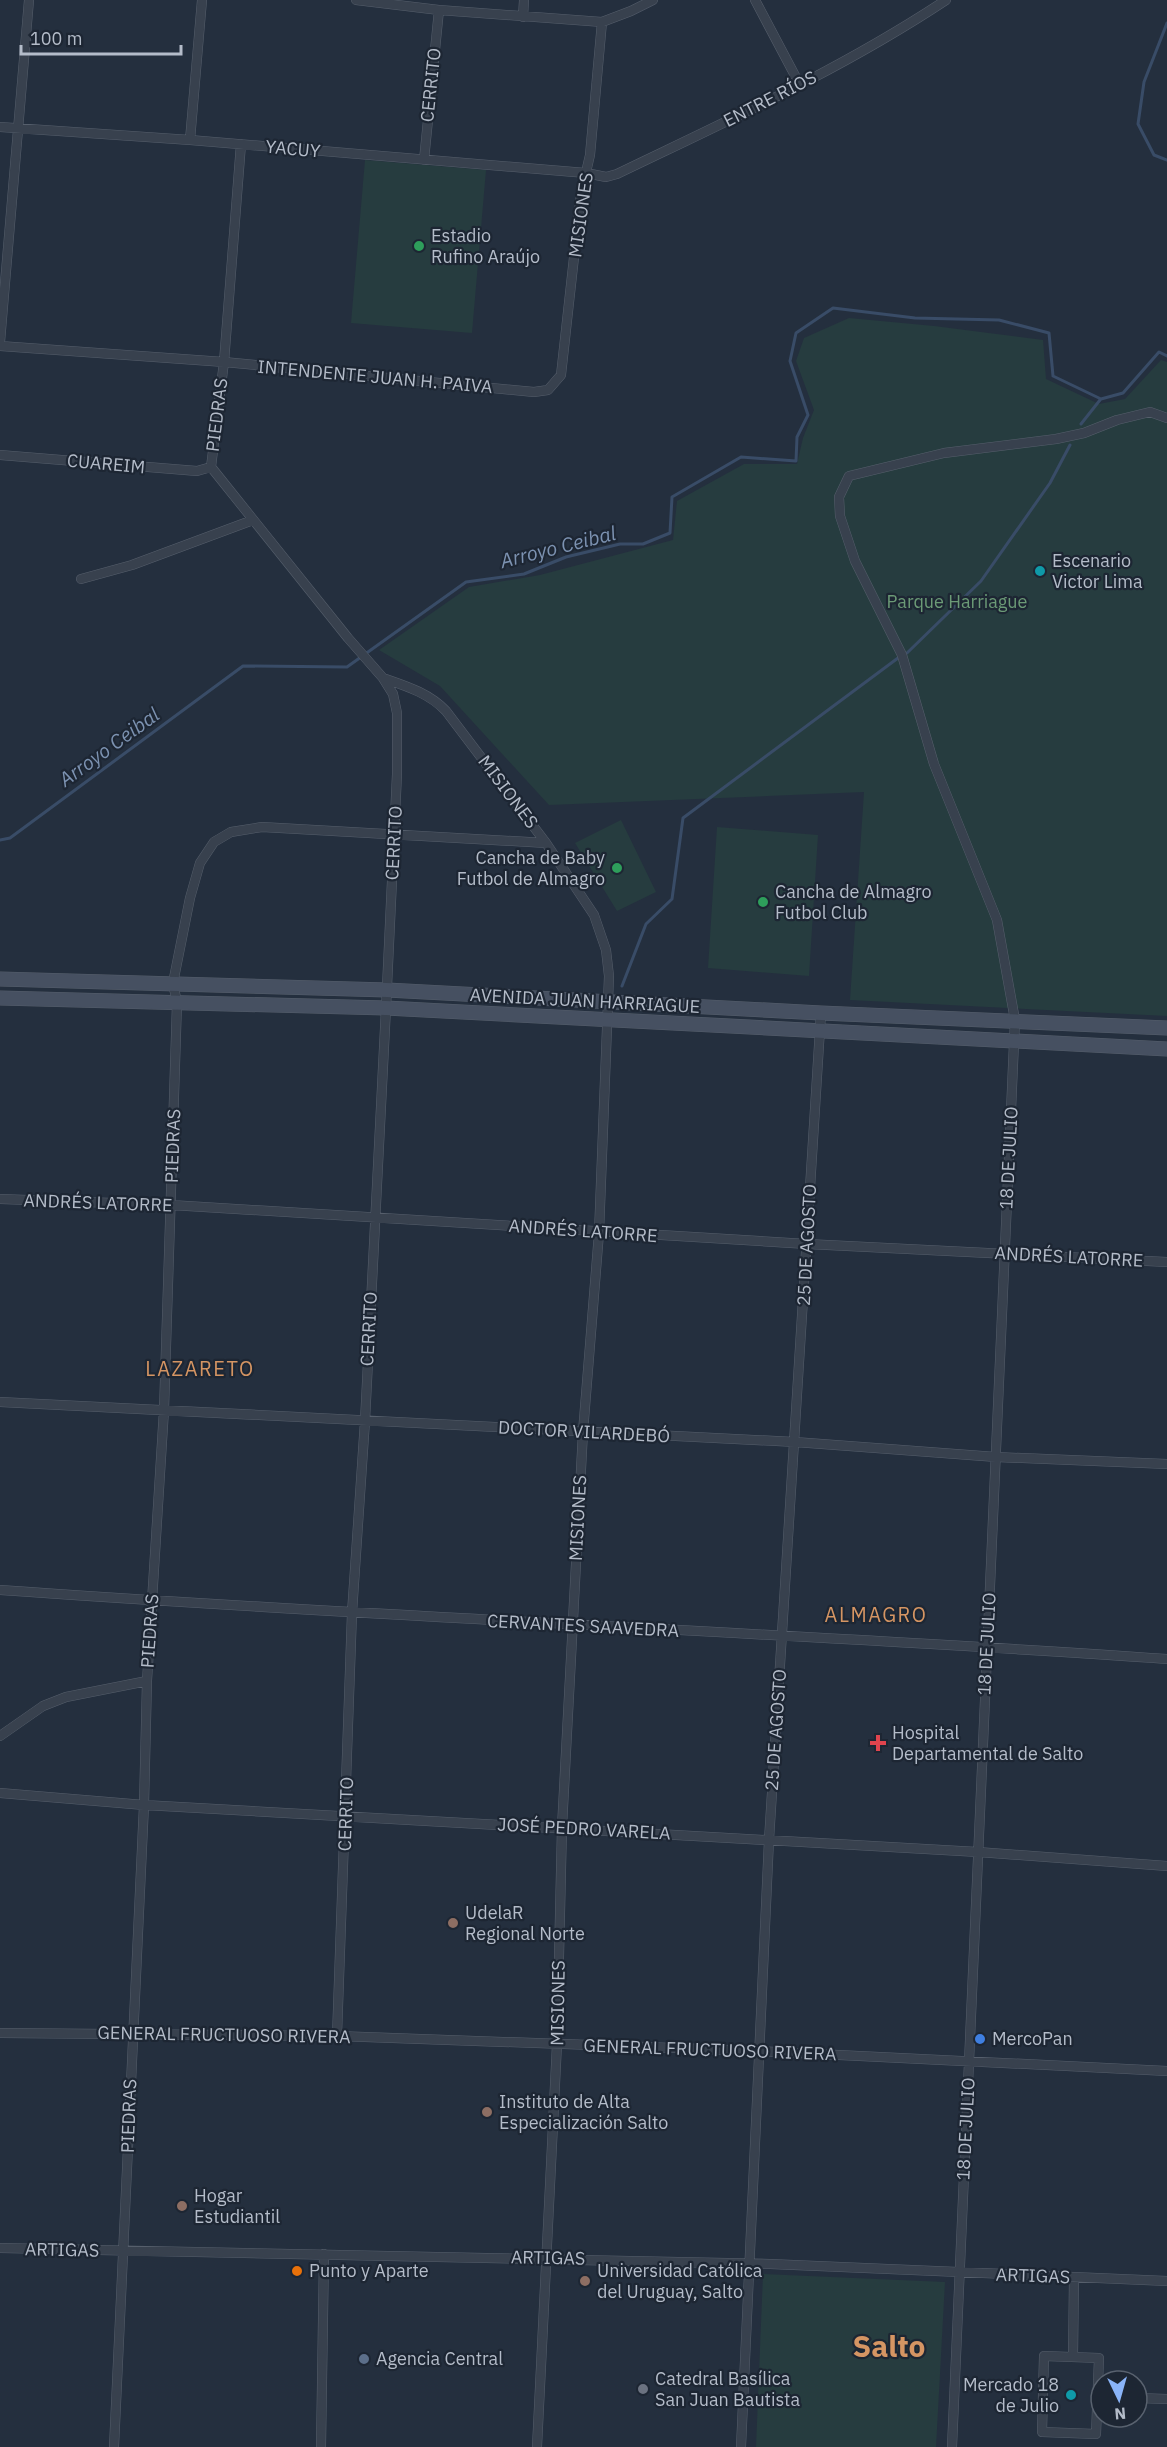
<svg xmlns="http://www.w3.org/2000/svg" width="1167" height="2447" font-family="'IBM Plex Sans',sans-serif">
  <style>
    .green { fill: #263c3f }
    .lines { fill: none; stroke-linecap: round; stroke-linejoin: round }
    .stream { stroke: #394c67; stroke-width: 3 }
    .street-casing { stroke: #565f6c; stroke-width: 10 }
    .secondary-casing { stroke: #565f6c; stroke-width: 15 }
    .street { stroke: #38414e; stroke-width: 9 }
    .secondary { stroke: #465061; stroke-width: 14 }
    .leisure-dot { fill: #2e9e5b; stroke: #1d2633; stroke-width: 2 }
    .culture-dot { fill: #0f9aa8; stroke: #1d2633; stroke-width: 2 }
    .health-dot { fill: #e0444e; stroke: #1d2633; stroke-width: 2 }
    .education-dot { fill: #8d6e63; stroke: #1d2633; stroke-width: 2 }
    .shop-dot { fill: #3f7fe0; stroke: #1d2633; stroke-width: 2 }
    .food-dot { fill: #e8710a; stroke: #1d2633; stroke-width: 2 }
    .service-dot { fill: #5c6f8a; stroke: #1d2633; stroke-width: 2 }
    .worship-dot { fill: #6b7280; stroke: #1d2633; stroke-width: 2 }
    .labels { text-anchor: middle; stroke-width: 4.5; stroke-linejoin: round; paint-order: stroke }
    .street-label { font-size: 18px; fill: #b4bcc9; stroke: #1d2633 }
    .poi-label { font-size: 18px; fill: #b4bcc9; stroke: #1d2633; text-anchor: start }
    .park-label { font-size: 18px; fill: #6b9a76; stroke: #1d2633 }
    .water-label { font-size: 20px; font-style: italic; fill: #7c92b1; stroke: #1d2633 }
    .neighbourhood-label { font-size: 20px; letter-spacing: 1.5px; fill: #d59563; stroke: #1d2633 }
    .town-label { font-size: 30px; font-weight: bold; fill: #d59563; stroke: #1d2633 }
  </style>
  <rect width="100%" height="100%" fill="#242f3e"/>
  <!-- green -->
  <path class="green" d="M365,160L486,170L472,333L351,323Z
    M849,318L934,326L1043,340L1046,379L1099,404L1125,399L1161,360L1167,362V1016L850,1000L864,792L549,805L440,686L379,650L469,587L540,575L673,540L677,501L744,464H797L803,438L814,410L796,361L804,338Z
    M621,820L656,892L617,911L575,843Z
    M717,827L818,835L809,976L708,968Z
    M763,2274L945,2282L936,2447H756Z"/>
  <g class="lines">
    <!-- stream -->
    <path class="stream" d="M1167,23L1144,82L1138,124L1154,155L1167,160
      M1081,424L1100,400
      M907,653L981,581L1050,483L1070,445
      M0,840L10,838L243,666L347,667L466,582L524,574L566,557L620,544H643L670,533L672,497L741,457L796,461L797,437L808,415L790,361L796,333L833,308L915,318L999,320L1049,333L1053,376L1101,399L1123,393L1159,352L1167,356
      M622,986L646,924L672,899L683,818L898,658"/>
    <!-- street casing -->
    <g class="street-casing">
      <path id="street" d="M356,0L439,10L602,22L631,11L653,0
        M755,0L800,85
        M523,17L524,0
        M0,127L190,140L586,173L606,177L617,174C729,120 842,69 946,0
        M190,140L202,0
        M241,144L224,362L211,467L348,638L383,678L393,694L397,713V774L386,1008L365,1421L352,1613L337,2036
        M424,160L439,10
        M0,342L29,0
        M0,346L224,362L534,392L548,390L561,375L581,194L590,155L602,22
        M0,455L197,471L211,467
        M81,579L132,565L253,520
        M383,678C406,686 429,693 446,711L546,843L594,915L606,950L609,976L599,1233L583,1432L562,1827L557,2044L537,2447
        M0,1199L171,1205L807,1244L1167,1262
        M0,1402L795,1442L996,1457L1167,1464
        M0,1590C389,1618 778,1632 1167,1659
        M0,1736L43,1706L66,1697L147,1681
        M0,1793L144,1805L978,1852L1167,1866
        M0,2033L337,2036L758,2051L1167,2071
        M0,2248L770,2264L1167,2281
        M1044,2356L1099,2358L1096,2434L1042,2432Z
        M1073,2357L1074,2278
        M1137,2398L1167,2399
        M114,2447L144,1805L147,1681L164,1410L177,1003L173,983L190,898L200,863L214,842L231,832L262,827L546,843
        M321,2447L324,2254
        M741,2447L769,1840L821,1013
        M952,2447L1015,1020L997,920L934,764L902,655L855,561L840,516L839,497L849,476L944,453L1056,439L1084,433L1117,420L1150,412L1167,418"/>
    </g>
    <!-- secondary casing -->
    <g class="secondary-casing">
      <path id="secondary" d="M0,979L387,990L821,1013L1167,1028
        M0,998L386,1008L1167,1049"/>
    </g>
    <!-- street -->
    <use href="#street" class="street"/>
    <!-- secondary -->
    <use href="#secondary" class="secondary"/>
  </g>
  <!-- markers -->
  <g class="leisure-dot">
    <circle cx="419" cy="246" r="6"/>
    <circle cx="617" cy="868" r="6"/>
    <circle cx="763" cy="902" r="6"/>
  </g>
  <g class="culture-dot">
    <circle cx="1040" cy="571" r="6"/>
    <circle cx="1071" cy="2395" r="6"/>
  </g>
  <path class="health-dot" d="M875 1734h6v6h6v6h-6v6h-6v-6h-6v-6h6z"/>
  <g class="education-dot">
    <circle cx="453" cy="1923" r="6"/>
    <circle cx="487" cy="2112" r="6"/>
    <circle cx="182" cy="2206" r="6"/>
    <circle cx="585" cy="2281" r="6"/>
  </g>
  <circle class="shop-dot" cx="980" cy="2039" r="6"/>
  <circle class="food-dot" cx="297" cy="2271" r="6"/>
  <circle class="service-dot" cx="364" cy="2359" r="6"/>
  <circle class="worship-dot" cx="643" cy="2389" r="6"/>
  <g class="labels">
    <!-- street labels -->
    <g class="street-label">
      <text transform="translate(431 85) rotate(-84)" y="6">CERRITO</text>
      <text transform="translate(770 99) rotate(-27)" y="6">ENTRE RÍOS</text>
      <text transform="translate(293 149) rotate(5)" y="6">YACUY</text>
      <text transform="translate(581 215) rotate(-82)" y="6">MISIONES</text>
      <text transform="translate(375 377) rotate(5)" y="6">INTENDENTE JUAN H. PAIVA</text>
      <text transform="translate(217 415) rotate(-83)" y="6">PIEDRAS</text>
      <text transform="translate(106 464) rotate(5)" y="6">CUAREIM</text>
      <text transform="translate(508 792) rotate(53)" y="6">MISIONES</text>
      <text transform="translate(394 843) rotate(-87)" y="6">CERRITO</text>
      <text transform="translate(585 1001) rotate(3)" y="6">AVENIDA JUAN HARRIAGUE</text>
      <text transform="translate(173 1146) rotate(-88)" y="6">PIEDRAS</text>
      <text transform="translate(1009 1158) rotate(-87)" y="6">18 DE JULIO</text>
      <text transform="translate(98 1203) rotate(2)" y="6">ANDRÉS LATORRE</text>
      <text transform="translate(583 1231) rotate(4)" y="6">ANDRÉS LATORRE</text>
      <text transform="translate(807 1245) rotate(-87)" y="6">25 DE AGOSTO</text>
      <text transform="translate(1069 1257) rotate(3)" y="6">ANDRÉS LATORRE</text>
      <text transform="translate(369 1329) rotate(-87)" y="6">CERRITO</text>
      <text transform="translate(584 1432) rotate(3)" y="6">DOCTOR VILARDEBÓ</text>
      <text transform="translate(578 1518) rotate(-87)" y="6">MISIONES</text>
      <text transform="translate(583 1626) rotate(3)" y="6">CERVANTES SAAVEDRA</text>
      <text transform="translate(150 1631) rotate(-86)" y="6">PIEDRAS</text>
      <text transform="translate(987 1644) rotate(-87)" y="6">18 DE JULIO</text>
      <text transform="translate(776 1730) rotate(-86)" y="6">25 DE AGOSTO</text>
      <text transform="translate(346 1814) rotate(-88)" y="6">CERRITO</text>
      <text transform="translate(584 1829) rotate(3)" y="6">JOSÉ PEDRO VARELA</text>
      <text transform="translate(558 2003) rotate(-89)" y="6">MISIONES</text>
      <text transform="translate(224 2035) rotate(1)" y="6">GENERAL FRUCTUOSO RIVERA</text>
      <text transform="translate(710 2050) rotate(2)" y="6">GENERAL FRUCTUOSO RIVERA</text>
      <text transform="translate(129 2116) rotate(-88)" y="6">PIEDRAS</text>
      <text transform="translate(966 2129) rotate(-87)" y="6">18 DE JULIO</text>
      <text transform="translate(62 2250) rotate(1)" y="6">ARTIGAS</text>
      <text transform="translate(548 2258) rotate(1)" y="6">ARTIGAS</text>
      <text transform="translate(1033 2276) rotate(2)" y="6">ARTIGAS</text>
    </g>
    <!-- poi labels -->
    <g class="poi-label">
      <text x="431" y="242">Estadio<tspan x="431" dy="21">Rufino Araújo</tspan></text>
      <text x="1052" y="567">Escenario<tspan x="1052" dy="21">Victor Lima</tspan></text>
      <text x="605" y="864" text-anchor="end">Cancha de Baby<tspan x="605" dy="21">Futbol de Almagro</tspan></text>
      <text x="775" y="898">Cancha de Almagro<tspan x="775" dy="21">Futbol Club</tspan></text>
      <text x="892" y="1739">Hospital<tspan x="892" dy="21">Departamental de Salto</tspan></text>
      <text x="465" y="1919">UdelaR<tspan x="465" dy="21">Regional Norte</tspan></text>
      <text x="992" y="2045">MercoPan</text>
      <text x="499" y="2108">Instituto de Alta<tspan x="499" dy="21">Especialización Salto</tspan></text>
      <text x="194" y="2202">Hogar<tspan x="194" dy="21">Estudiantil</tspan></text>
      <text x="309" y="2277">Punto y Aparte</text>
      <text x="597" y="2277">Universidad Católica<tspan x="597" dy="21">del Uruguay, Salto</tspan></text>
      <text x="376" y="2365">Agencia Central</text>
      <text x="655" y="2385">Catedral Basílica<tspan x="655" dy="21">San Juan Bautista</tspan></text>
      <text x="1059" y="2391" text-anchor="end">Mercado 18<tspan x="1059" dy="21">de Julio</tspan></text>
    </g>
    <!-- park labels -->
    <g class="park-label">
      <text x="957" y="608">Parque Harriague</text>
    </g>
    <!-- water labels -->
    <g class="water-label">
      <text transform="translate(558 547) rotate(-14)" y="7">Arroyo Ceibal</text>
      <text transform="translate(109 747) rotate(-36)" y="7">Arroyo Ceibal</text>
    </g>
    <!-- neighbourhood labels -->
    <g class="neighbourhood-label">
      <text x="200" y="1376">LAZARETO</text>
      <text x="876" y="1622">ALMAGRO</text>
    </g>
    <!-- town labels -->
    <g class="town-label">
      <text x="889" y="2357">Salto</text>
    </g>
  </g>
  <!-- north arrow -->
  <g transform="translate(1119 2399) rotate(175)"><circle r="28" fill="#1d2633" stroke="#59626f" stroke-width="1.5"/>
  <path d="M0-4.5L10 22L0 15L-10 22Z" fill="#8ab4f8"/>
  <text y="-9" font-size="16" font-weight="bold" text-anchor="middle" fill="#b4bcc9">N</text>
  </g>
  <!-- scale -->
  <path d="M21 45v9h160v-9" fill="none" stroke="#b4bcc9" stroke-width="3"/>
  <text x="30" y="45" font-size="18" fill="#b4bcc9" stroke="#1d2633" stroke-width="4.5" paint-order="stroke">100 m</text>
</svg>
